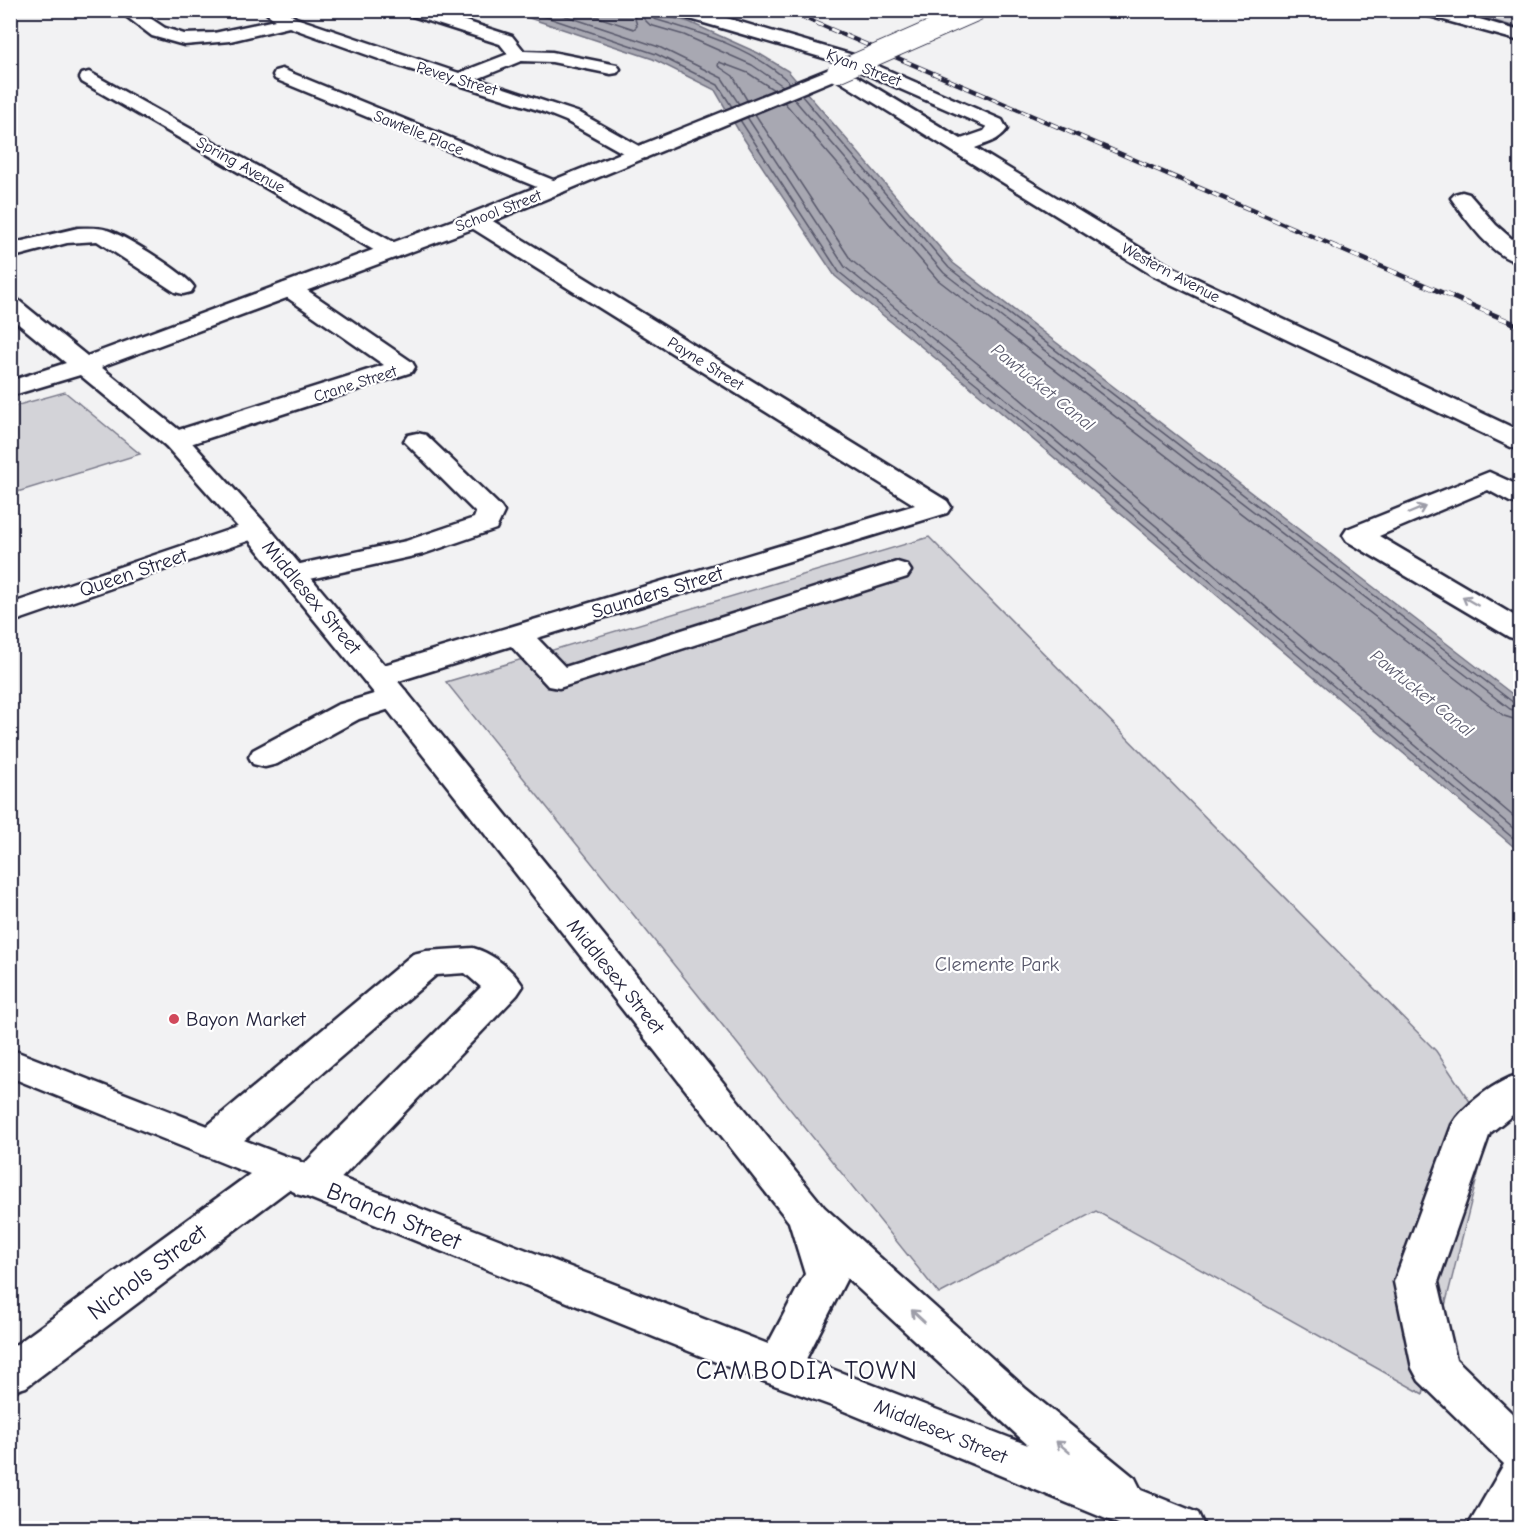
<svg xmlns="http://www.w3.org/2000/svg" width="1531" height="1539" font-family="'Comic Neue',sans-serif">
  <style>
    .green { fill: #d3d3d8; stroke: #7a7a8a; stroke-width: 1.5 }
    .water { fill: #a8a8b2; stroke: #727282; stroke-width: 1.5 }
    .lines { fill: none; stroke-linecap: round; stroke-linejoin: round }
    .shore { stroke: #58586b; stroke-width: 1.5 }
    .minor-casing { stroke: #22223b; stroke-width: 5 }
    .major-casing { stroke: #22223b; stroke-width: 5 }
    .minor { fill: #fff; fill-rule: evenodd }
    .major { fill: #fff; fill-rule: evenodd }
    .rail-far1-casing { stroke: #22223b; stroke-width: 4.5 }
    .rail-casing { stroke: #22223b; stroke-width: 5 }
    .rail-far1 { stroke: #fff; stroke-width: 3; stroke-dasharray: 8; stroke-linecap: butt }
    .rail { stroke: #fff; stroke-width: 4; stroke-dasharray: 10; stroke-linecap: butt }
    .major-bridge-casing { stroke: #22223b; stroke-width: 22; stroke-linecap: butt }
    .major-bridge { stroke: #fff; stroke-width: 20 }
    .oneway { stroke: #9c9ca7 }
    .poi-dot { fill: #d1495b; stroke: #fff; stroke-width: 2 }
    .labels { text-anchor: middle; stroke-width: 4.5; stroke-linejoin: round; paint-order: stroke }
    .far-street-label { font-size: 16px; fill: #22223b; stroke: #fff }
    .far-water-label { font-size: 18px; font-style: italic; fill: #58586b; stroke: #fff }
    .street-label { font-size: 20px; fill: #22223b; stroke: #fff }
    .park-label { font-size: 20px; fill: #57576a; stroke: #fff }
    .poi-label { font-size: 20px; fill: #22223b; stroke: #fff; text-anchor: start }
    .near-street-label { font-size: 24px; fill: #22223b; stroke: #fff }
    .near-neighbourhood-label { font-size: 26px; letter-spacing: 1.5px; fill: #22223b; stroke: #fff }
  </style>
  <rect width="100%" height="100%" fill="#f2f2f3"/>
  <filter id="ink" filterUnits="userSpaceOnUse"><feTurbulence type="fractalNoise" baseFrequency=".0167" numOctaves="2"/><feDisplacementMap in="SourceGraphic" scale="12" xChannelSelector="R" yChannelSelector="G"/><feConvolveMatrix kernelMatrix="1 2 1 2 8 2 1 2 1" color-interpolation-filters="sRGB"/></filter>
  <g filter="url(#ink)">
    <!-- green -->
    <path class="green" d="M1458,11H1520V28Z
      M65,392L140,454L11,494V407Z
      M929,537L1436,1051L1489,1130L1423,1394L1096,1211L939,1294L446,682Z"/>
    <!-- water -->
    <path class="water" d="M508,11H646L689,22L758,53L788,71L953,263L1520,700V852L984,398L835,276L740,133L715,90L653,59Z"/>
    <g class="lines">
      <!-- shore -->
      <path class="shore" d="M525,10L656,54L718,85L732,107
        M548,10L659,47L722,78L739,104
        M577,10L634,29L637,26L633,10
        M642,10L644,19L650,25L684,35L752,65L783,86
        M650,10L654,19C702,33 753,48 790,83
        M801,95L949,268L1514,703L1520,704
        M793,98L944,273L1510,709L1520,712
        M747,100L733,76L718,66L719,62L748,73L774,90
        M784,102L938,280L1504,716L1520,721
        M755,114L851,260L999,381L1520,822
        M747,117L845,267L993,388L1520,834
        M740,120L839,272L988,393L1520,844"/>
      <!-- minor casing -->
      <g class="minor-casing">
        <path id="minor" d="M118,10H138L165,28L184,34L214,33L275,20L263,10H284L296,18L459,73L508,54L500,44L406,14L404,10H431L512,36L524,51L552,52L617,65L620,69L617,73L611,74L552,62L521,61L477,79L580,113L646,150L649,154L646,158H632L566,121L541,111L390,63L289,27L230,41L184,45L152,36Z
          M671,10H699L853,55L1002,120L1007,129C999,141 987,143 975,148L1168,265L1520,431V449L1511,447L1152,275L831,76L828,72L831,68H843L961,139L984,131L987,127L841,63L673,14Z
          M1420,10H1449L1520,31V41L1422,14Z
          M282,69L563,184L566,188L563,192L556,194L549,192L275,79L273,75L275,71Z
          M89,72L400,246L403,251L400,256L392,258L384,256L82,82L80,78L82,74Z
          M1462,192L1469,194L1496,225L1520,246V263C1492,257 1467,221 1451,198L1455,194Z
          M475,214L483,215L947,501L951,507L947,513L537,638L565,667L887,565L897,562L907,565L911,571L907,577L559,688L548,686L511,646L389,684L378,686L367,684L362,677L367,670L915,505L467,225L464,220L467,215Z
          M78,228C88,228 98,227 107,230C124,235 185,273 194,287L191,292L183,294L175,292L97,241L67,243L10,258V244Z
          M290,282L298,284L412,362L415,367L412,372L184,446L175,448L166,446L162,440L166,434L384,365L282,294L279,289L282,284Z
          M417,433L426,435L500,506L504,512L496,529L423,554L292,583L282,580L278,574L282,568L406,541L474,518L476,513L404,441L408,435Z
          M1489,472L1520,486V504L1510,502L1488,490L1379,536L1520,619V640L1509,637L1347,541L1343,535L1347,529Z
          M255,521L265,523L269,529L265,535L10,623V604Z
          M394,688L405,690L410,697L405,704L359,719L277,764L265,767L253,764L249,757L253,750L337,705Z
          M473,948C492,953 512,969 523,986L517,995L326,1194L311,1198L296,1194L292,1187L26,1387L10,1392V1349L269,1160L284,1156L299,1160L302,1166L481,987L465,973L436,975L228,1154L214,1158L200,1154L194,1143L200,1132L413,954L426,951Z
          M1520,1074V1109L1490,1133L1438,1282L1456,1359L1520,1421V1522L1517,1528H1467L1504,1464L1419,1381L1412,1368L1394,1282L1452,1125C1463,1105 1498,1080 1520,1074Z"/>
      </g>
      <!-- major casing -->
      <g class="major-casing">
        <path id="major" d="M837,66L843,68L846,72L843,76L483,225L101,367L184,434L265,523L405,690L824,1207L1026,1389L1135,1478L1141,1490L1198,1513L1205,1528H1128L832,1406L763,1381L10,1077V1049L768,1344L805,1274L789,1222L383,704L245,535L166,446L80,375L10,396V381L66,363L10,317V298L18,300L87,356L467,215ZM847,1278L1028,1445L806,1359Z"/>
      </g>
      <!-- minor -->
      <use href="#minor" class="minor"/>
      <!-- major -->
      <use href="#major" class="major"/>
      <!-- rail-far1 casing -->
      <g class="rail-far1-casing">
        <path id="rail-far1" d="M786,10L1337,247"/>
      </g>
      <!-- rail casing -->
      <g class="rail-casing">
        <path id="rail" d="M1333,246L1520,326"/>
      </g>
      <!-- rail-far1 -->
      <use href="#rail-far1" class="rail-far1"/>
      <!-- rail -->
      <use href="#rail" class="rail"/>
      <!-- major-bridge casing -->
      <g class="major-bridge-casing">
        <path id="major-bridge" d="M837,72L978,10"/>
      </g>
      <!-- major-bridge -->
      <use href="#major-bridge" class="major-bridge"/>
    </g>
    <!-- one-way arrows -->
    <defs><path id="oneway-shaft" d="M-6 0H5M1.5-3L5.5 0L1.5 3" fill="none" stroke-width="1.6" stroke-linecap="round" stroke-linejoin="round" transform="scale(1.5)"/></defs>
    <g class="oneway">
      <use href="#oneway-shaft" transform="translate(1417 510) rotate(-23)"/>
      <use href="#oneway-shaft" transform="translate(1470 601) rotate(-150)"/>
      <use href="#oneway-shaft" transform="translate(918 1316) rotate(-137)"/>
      <use href="#oneway-shaft" transform="translate(1063 1447) rotate(-140)"/>
    </g>
  </g>
  <!-- markers -->
  <circle class="poi-dot" cx="174" cy="1019" r="6"/>
  <g class="labels">
    <!-- far-street labels -->
    <g class="far-street-label">
      <text transform="translate(864 67) rotate(21)" y="6">Kyan Street</text>
      <text transform="translate(457 78) rotate(17)" y="6">Pevey Street</text>
      <text transform="translate(419 132) rotate(22)" y="6">Sawtelle Place</text>
      <text transform="translate(241 164) rotate(29)" y="6">Spring Avenue</text>
      <text transform="translate(498 210) rotate(-21)" y="6">School Street</text>
      <text transform="translate(1171 272) rotate(28)" y="6">Western Avenue</text>
      <text transform="translate(706 363) rotate(32)" y="6">Payne Street</text>
      <text transform="translate(355 383) rotate(-18)" y="6">Crane Street</text>
    </g>
    <!-- far-water labels -->
    <g class="far-water-label">
      <text transform="translate(1043 387) rotate(39)" y="6">Pawtucket Canal</text>
      <text transform="translate(1422 693) rotate(39)" y="6">Pawtucket Canal</text>
    </g>
    <!-- street labels -->
    <g class="street-label">
      <text transform="translate(133 572) rotate(-19)" y="7">Queen Street</text>
      <text transform="translate(657 592) rotate(-17)" y="7">Saunders Street</text>
      <text transform="translate(312 597) rotate(50)" y="7">Middlesex Street</text>
      <text transform="translate(616 976) rotate(51)" y="7">Middlesex Street</text>
      <text transform="translate(941 1431) rotate(22)" y="7">Middlesex Street</text>
    </g>
    <!-- park labels -->
    <g class="park-label">
      <text x="997" y="971">Clemente Park</text>
    </g>
    <!-- poi labels -->
    <g class="poi-label">
      <text x="186" y="1026">Bayon Market</text>
    </g>
    <!-- near-street labels -->
    <g class="near-street-label">
      <text transform="translate(394 1216) rotate(22)" y="8">Branch Street</text>
      <text transform="translate(147 1272) rotate(-37)" y="8">Nichols Street</text>
    </g>
    <!-- near-neighbourhood labels -->
    <g class="near-neighbourhood-label">
      <text x="807" y="1379">CAMBODIA TOWN</text>
    </g>
  </g>
  <!-- margin -->
  <rect width="1531" height="1539" fill="none" stroke="#fff" stroke-width="36"/>
  <rect x="18" y="18" width="1495" height="1503" fill="none" stroke="#22223b" stroke-width="2" filter="url(#ink)"/>
</svg>
